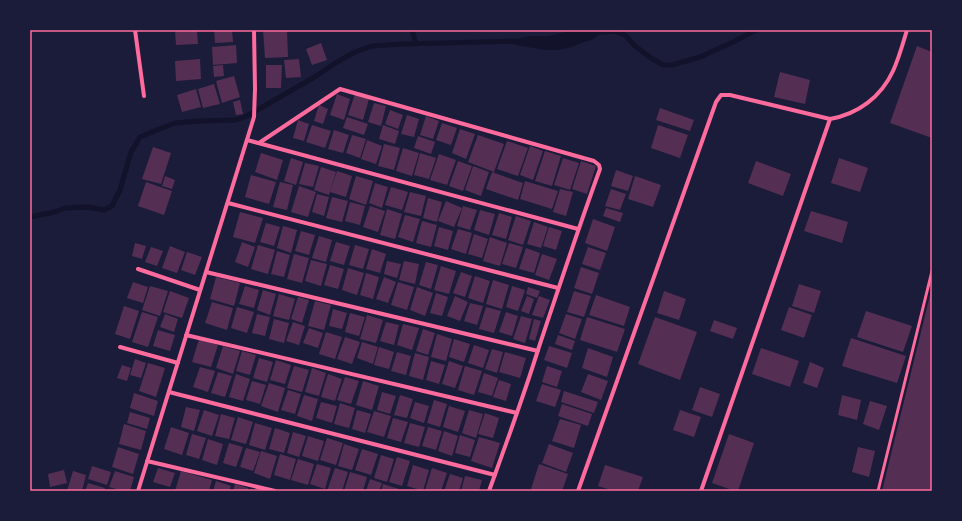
<svg xmlns="http://www.w3.org/2000/svg" width="962" height="521" font-family="Montserrat,sans-serif">
  <style>
    .water { fill: #12122b }
    .lines { fill: none; stroke-linecap: round; stroke-linejoin: round }
    .stream { stroke: #12122b; stroke-width: 5 }
    .building { fill: #542f53 }
    .service { stroke: #ff6b9d; stroke-width: 3 }
    .minor { stroke: #ff6b9d; stroke-width: 4 }
    .neatline { fill: none; stroke: #ff6b9d; stroke-width: 1.5 }
  </style>
  <rect width="100%" height="100%" fill="#1b1b3a"/>
  <!-- water -->
  <path class="water" d="M572,30H597L601,32L594,39L584,42L571,47L559,50H545L516,45L509,41L529,36H549Z"/>
  <g class="lines">
    <!-- stream -->
    <path class="stream" d="M412,30L416,44
      M595,33L614,31L625,35L635,46L651,58L663,65H672L700,57L733,42L756,30
      M30,217L54,212L65,208L88,207L104,210L112,206L120,190L131,152L140,137L152,132L175,123L199,121L236,120L245,117L313,78L337,62L355,52L372,46L402,44L516,41"/>
  </g>
  <!-- building -->
  <path class="building" d="M175,30H197L198,44L176,45Z
    M214,30H232L233,42L215,43Z
    M263,30H287L288,57L265,58Z
    M321,43L327,60L312,65L306,49Z
    M236,45L237,63L213,65L212,47Z
    M917,46L932,52V138L890,123Z
    M200,59L201,79L176,81L175,61Z
    M299,59L301,77L286,78L284,60Z
    M223,65L224,76L214,77L213,66Z
    M266,65H282L281,88H266Z
    M780,72L810,80L805,104L774,97Z
    M234,76L240,97L222,103L216,81Z
    M214,84L220,104L203,108L198,89Z
    M196,89L201,107L182,112L177,95Z
    M337,94L350,99L344,120L330,115Z
    M355,94L369,99L363,120L348,115Z
    M240,100L243,114L236,115L233,102Z
    M374,103L386,106L381,126L368,122Z
    M319,105L328,109L323,124L314,121Z
    M660,108L694,120L690,131L656,120Z
    M390,110L403,115L398,129L385,124Z
    M407,115L419,119L414,137L401,134Z
    M426,116L439,121L433,139L420,135Z
    M347,117L368,124L364,135L343,128Z
    M298,120L309,124L304,141L293,138Z
    M442,123L457,128L451,145L436,140Z
    M312,125L331,131L325,148L306,142Z
    M383,125L399,131L395,144L379,139Z
    M658,125L688,135L680,158L651,148Z
    M460,129L475,134L466,159L452,153Z
    M334,130L349,135L343,153L328,149Z
    M352,135L366,139L360,158L346,153Z
    M478,135L504,144L494,172L468,162Z
    M418,136L435,142L431,154L414,148Z
    M367,140L382,146L376,164L361,159Z
    M507,141L528,148L518,176L497,169Z
    M384,144L400,148L394,170L378,166Z
    M530,146L543,151L533,180L520,175Z
    M153,147L171,153L161,184L142,179Z
    M403,148L419,153L412,176L396,171Z
    M545,151L561,156L552,186L535,181Z
    M261,153L283,160L277,180L255,172Z
    M420,153L436,158L429,179L414,175Z
    M439,154L456,160L447,185L430,180Z
    M291,158L303,162L296,185L284,181Z
    M563,158L579,163L570,190L554,185Z
    M839,158L868,168L860,192L831,183Z
    M458,161L472,166L463,191L449,186Z
    M581,161L596,166L587,194L572,189Z
    M756,161L791,174L783,196L748,183Z
    M305,163L319,166L313,187L299,184Z
    M473,166L489,172L481,196L465,190Z
    M321,167L336,172L329,195L314,190Z
    M616,170L633,176L628,191L611,186Z
    M337,171L352,176L346,197L330,192Z
    M492,172L523,183L518,200L486,189Z
    M251,175L276,182L269,204L245,197Z
    M165,176L175,180L172,189L162,186Z
    M356,176L373,181L366,205L349,199Z
    M635,176L661,185L653,207L628,199Z
    M525,181L558,191L552,209L520,199Z
    M146,182L172,191L164,215L138,206Z
    M280,182L293,185L287,210L273,207Z
    M375,183L388,187L382,208L369,203Z
    M299,186L316,192L308,217L291,212Z
    M391,187L408,192L402,210L385,205Z
    M560,189L573,192L566,216L553,212Z
    M611,189L626,194L620,210L605,206Z
    M410,192L426,196L421,216L404,212Z
    M317,194L329,197L324,216L312,212Z
    M332,197L348,201L342,222L326,218Z
    M428,198L442,202L437,222L423,218Z
    M446,201L462,208L454,227L438,221Z
    M350,202L365,206L360,225L345,221Z
    M370,206L385,211L378,232L363,227Z
    M463,206L477,210L470,230L457,226Z
    M606,208L623,213L620,222L603,216Z
    M387,209L402,214L395,239L380,235Z
    M480,210L495,214L489,235L474,230Z
    M811,211L848,222L842,243L804,231Z
    M240,212L263,218L255,243L233,237Z
    M499,213L512,217L506,239L492,235Z
    M405,215L420,219L413,242L398,237Z
    M516,216L531,221L523,245L508,240Z
    M593,219L615,227L607,251L585,243Z
    M422,221L437,225L431,247L416,243Z
    M534,222L548,227L541,248L527,244Z
    M266,223L280,227L274,246L260,242Z
    M283,226L297,230L291,253L277,248Z
    M439,227L453,231L448,250L434,246Z
    M549,227L562,231L556,250L543,246Z
    M458,229L472,233L466,254L451,249Z
    M301,231L315,235L309,255L295,251Z
    M474,234L488,239L482,258L468,254Z
    M319,236L332,240L326,262L312,258Z
    M490,237L507,243L500,266L483,261Z
    M242,242L255,247L248,267L235,262Z
    M336,242L350,246L344,265L330,261Z
    M135,243L146,246L142,259L132,256Z
    M509,243L523,247L516,268L502,264Z
    M258,245L275,250L268,274L251,269Z
    M355,245L369,249L363,269L349,265Z
    M170,246L185,252L177,273L162,268Z
    M151,247L163,251L157,266L145,262Z
    M588,247L606,253L600,270L582,264Z
    M526,248L540,253L534,273L519,269Z
    M372,249L386,254L380,273L366,269Z
    M277,251L290,255L284,277L271,274Z
    M187,252L202,257L195,275L181,270Z
    M294,254L309,258L302,283L287,279Z
    M542,254L557,259L549,280L535,275Z
    M311,260L327,264L321,286L305,281Z
    M387,261L401,264L397,278L384,274Z
    M404,261L419,264L415,284L399,280Z
    M426,262L438,265L431,289L419,285Z
    M330,265L344,269L338,289L324,285Z
    M441,266L456,271L449,294L434,290Z
    M581,267L599,273L592,294L574,288Z
    M348,268L364,273L357,295L342,290Z
    M461,272L472,276L465,297L453,293Z
    M366,273L379,277L373,299L360,295Z
    M475,276L490,281L483,303L468,298Z
    M216,277L240,283L234,306L210,299Z
    M384,277L396,282L388,303L376,299Z
    M493,280L509,285L502,309L486,304Z
    M133,282L148,287L143,303L127,298Z
    M398,282L414,287L407,310L391,305Z
    M799,284L821,291L814,313L792,306Z
    M150,286L168,291L160,316L142,310Z
    M245,286L259,290L254,308L239,304Z
    M512,286L525,290L518,311L506,307Z
    M417,287L433,293L425,316L410,310Z
    M528,287L540,291L537,298L526,294Z
    M263,290L276,294L270,315L257,310Z
    M170,291L189,298L182,318L163,312Z
    M574,291L591,296L584,317L567,312Z
    M664,291L686,299L679,320L657,313Z
    M931,291L932,491H882Z
    M436,293L448,297L442,316L430,313Z
    M279,294L295,299L289,320L273,316Z
    M596,295L630,307L624,326L589,315Z
    M455,296L468,302L460,321L447,316Z
    M527,296L534,299L529,314L521,311Z
    M539,296L550,300L543,318L532,315Z
    M298,297L309,300L302,323L291,319Z
    M315,301L331,305L324,330L308,326Z
    M212,302L233,308L227,330L205,323Z
    M470,303L483,306L477,325L464,321Z
    M124,306L139,311L130,339L115,334Z
    M237,307L254,312L247,333L231,328Z
    M486,307L501,311L494,333L479,329Z
    M789,307L812,315L804,338L781,330Z
    M333,309L347,313L342,329L329,326Z
    M866,311L912,326L903,352L857,337Z
    M142,312L158,317L148,347L132,342Z
    M506,312L518,316L512,336L499,332Z
    M350,313L365,317L359,336L345,332Z
    M165,314L178,319L174,332L160,327Z
    M257,314L270,317L265,336L252,333Z
    M566,314L582,319L575,339L559,333Z
    M367,315L383,320L376,343L360,339Z
    M521,316L532,319L525,343L513,339Z
    M587,317L625,329L617,352L580,340Z
    M655,317L697,332L680,380L638,364Z
    M274,319L289,323L284,343L269,339Z
    M534,319L541,321L535,341L529,339Z
    M714,320L737,328L733,339L710,331Z
    M293,322L305,326L299,345L286,341Z
    M386,322L399,325L394,345L380,341Z
    M403,324L419,328L412,350L397,345Z
    M309,328L323,333L318,348L303,343Z
    M423,329L435,333L428,355L416,351Z
    M158,330L175,335L170,351L153,346Z
    M326,332L342,337L335,359L319,354Z
    M437,334L452,339L446,361L431,357Z
    M558,335L575,341L572,350L555,344Z
    M345,337L360,342L352,364L337,359Z
    M851,338L906,356L897,383L842,366Z
    M199,339L218,345L211,367L192,362Z
    M454,339L470,344L464,362L449,357Z
    M362,342L378,347L373,364L357,358Z
    M474,345L489,350L483,368L468,363Z
    M223,346L240,351L233,374L216,368Z
    M549,346L572,353L567,368L544,360Z
    M379,347L394,352L389,369L374,365Z
    M588,348L613,357L607,377L582,368Z
    M761,348L799,361L790,387L752,374Z
    M492,349L503,352L497,373L485,369Z
    M242,351L256,355L250,375L236,371Z
    M397,352L411,356L406,375L391,371Z
    M505,352L526,358L520,378L499,372Z
    M415,353L429,357L423,380L409,376Z
    M259,358L273,362L267,382L253,378Z
    M135,359L146,363L141,378L130,375Z
    M276,360L291,365L285,384L270,380Z
    M431,361L445,365L439,384L426,380Z
    M449,361L463,366L455,388L442,384Z
    M810,362L824,368L817,388L803,383Z
    M148,363L165,368L156,397L139,391Z
    M122,365L131,368L127,381L117,378Z
    M294,366L309,370L302,392L287,388Z
    M465,366L482,371L474,395L458,390Z
    M547,366L562,371L557,387L542,382Z
    M200,367L215,371L208,392L193,387Z
    M312,368L326,373L319,396L305,392Z
    M218,372L232,376L225,397L211,393Z
    M484,373L498,378L492,396L478,392Z
    M236,374L250,379L243,401L229,397Z
    M328,374L342,379L335,401L321,397Z
    M588,374L608,381L601,400L581,392Z
    M345,377L359,381L351,404L337,400Z
    M499,380L511,384L506,401L493,397Z
    M252,381L266,385L260,404L246,400Z
    M363,381L379,386L372,410L356,405Z
    M269,383L285,388L278,412L261,406Z
    M542,384L561,390L555,407L536,401Z
    M700,387L720,394L712,417L692,410Z
    M288,390L301,394L295,414L281,410Z
    M564,391L598,402L594,413L561,402Z
    M382,392L396,396L390,414L377,410Z
    M134,393L158,401L154,416L130,408Z
    M304,395L318,399L312,421L297,416Z
    M400,395L413,399L407,418L394,415Z
    M842,395L861,400L857,420L838,415Z
    M434,400L447,404L440,427L427,423Z
    M870,401L887,406L879,430L863,424Z
    M321,402L337,406L332,423L316,418Z
    M415,402L429,406L424,423L410,418Z
    M340,403L355,408L349,428L334,424Z
    M562,404L592,414L588,426L558,416Z
    M449,406L465,411L458,432L443,427Z
    M186,407L200,410L194,431L181,427Z
    M204,410L219,415L212,436L197,431Z
    M357,410L371,414L365,433L352,429Z
    M469,410L483,414L476,438L462,433Z
    M680,410L701,417L694,437L673,430Z
    M374,411L391,416L384,437L367,432Z
    M130,412L150,418L147,429L127,423Z
    M485,413L499,418L493,438L478,434Z
    M221,414L235,418L229,439L215,436Z
    M238,417L253,422L246,444L231,440Z
    M393,418L408,422L401,442L387,438Z
    M560,419L581,425L574,448L552,441Z
    M255,423L272,428L265,450L249,445Z
    M410,423L425,427L419,447L404,443Z
    M124,424L146,431L141,450L119,444Z
    M171,427L189,433L182,455L164,449Z
    M428,427L442,431L436,450L422,446Z
    M275,428L290,433L284,453L269,449Z
    M444,431L458,436L452,456L438,451Z
    M293,432L306,436L299,457L287,453Z
    M192,434L206,438L199,459L186,455Z
    M729,434L754,443L738,491H735L712,483Z
    M460,435L475,440L470,457L455,453Z
    M308,436L324,441L318,461L302,456Z
    M479,437L500,443L492,468L471,461Z
    M327,438L343,443L336,465L320,460Z
    M208,439L223,444L217,465L202,460Z
    M229,443L243,447L236,467L223,463Z
    M344,444L359,449L352,470L338,466Z
    M549,444L573,453L566,472L542,463Z
    M118,447L139,454L133,474L112,467Z
    M858,447L875,451L869,477L852,472Z
    M246,448L260,452L253,471L240,467Z
    M362,449L378,454L371,475L355,470Z
    M261,451L277,456L270,479L254,473Z
    M280,454L296,459L290,480L274,475Z
    M381,455L394,459L387,482L374,478Z
    M397,457L410,461L402,486L389,482Z
    M298,459L314,464L308,485L291,480Z
    M317,464L331,468L325,489L310,484Z
    M539,464L568,474L562,491H536L531,489Z
    M413,465L429,470L423,491L407,486Z
    M605,465L643,477L638,491H614L598,486Z
    M92,466L111,472L107,485L88,479Z
    M158,468L175,473L170,487L153,482Z
    M335,468L348,472L342,491H327Z
    M432,468L447,473L441,491L425,490Z
    M64,470L67,483L50,487L48,474Z
    M73,471L86,475L82,491H67Z
    M115,471L134,477L130,491H123L109,487Z
    M181,471L212,480L209,491H175Z
    M350,472L367,477L363,491H344Z
    M450,474L463,478L459,491H444Z
    M465,476L482,480L479,491H461Z
    M370,479L382,483L379,491H366Z
    M216,481L231,486L229,491H213Z
    M88,483L105,488L104,491H85Z
    M235,484L248,488L247,491H233Z
    M383,484L399,489L398,491H381Z"/>
  <g class="lines">
    <!-- service -->
    <path class="service" d="M878,491L932,271"/>
    <!-- minor -->
    <path class="minor" d="M135,30L144,96
      M247,140L578,229
      M259,143L340,89L594,161L599,165L600,169C578,229 558,290 538,350C523,398 506,444 489,491
      M228,203L558,288
      M138,269L200,290
      M206,272L538,351
      M186,335L517,413
      M120,347L178,363
      M169,392L495,475
      M147,461L275,491
      M138,491L254,117L255,89L254,30
      M578,491L716,102L721,95H730L830,119C858,114 881,97 893,71C899,58 903,43 907,30
      M701,491L830,119"/>
  </g>
  <!-- border -->
  <rect width="962" height="521" fill="none" stroke="#1b1b3a" stroke-width="62"/>
  <rect x="31" y="31" width="900" height="459" class="neatline"/>
</svg>
